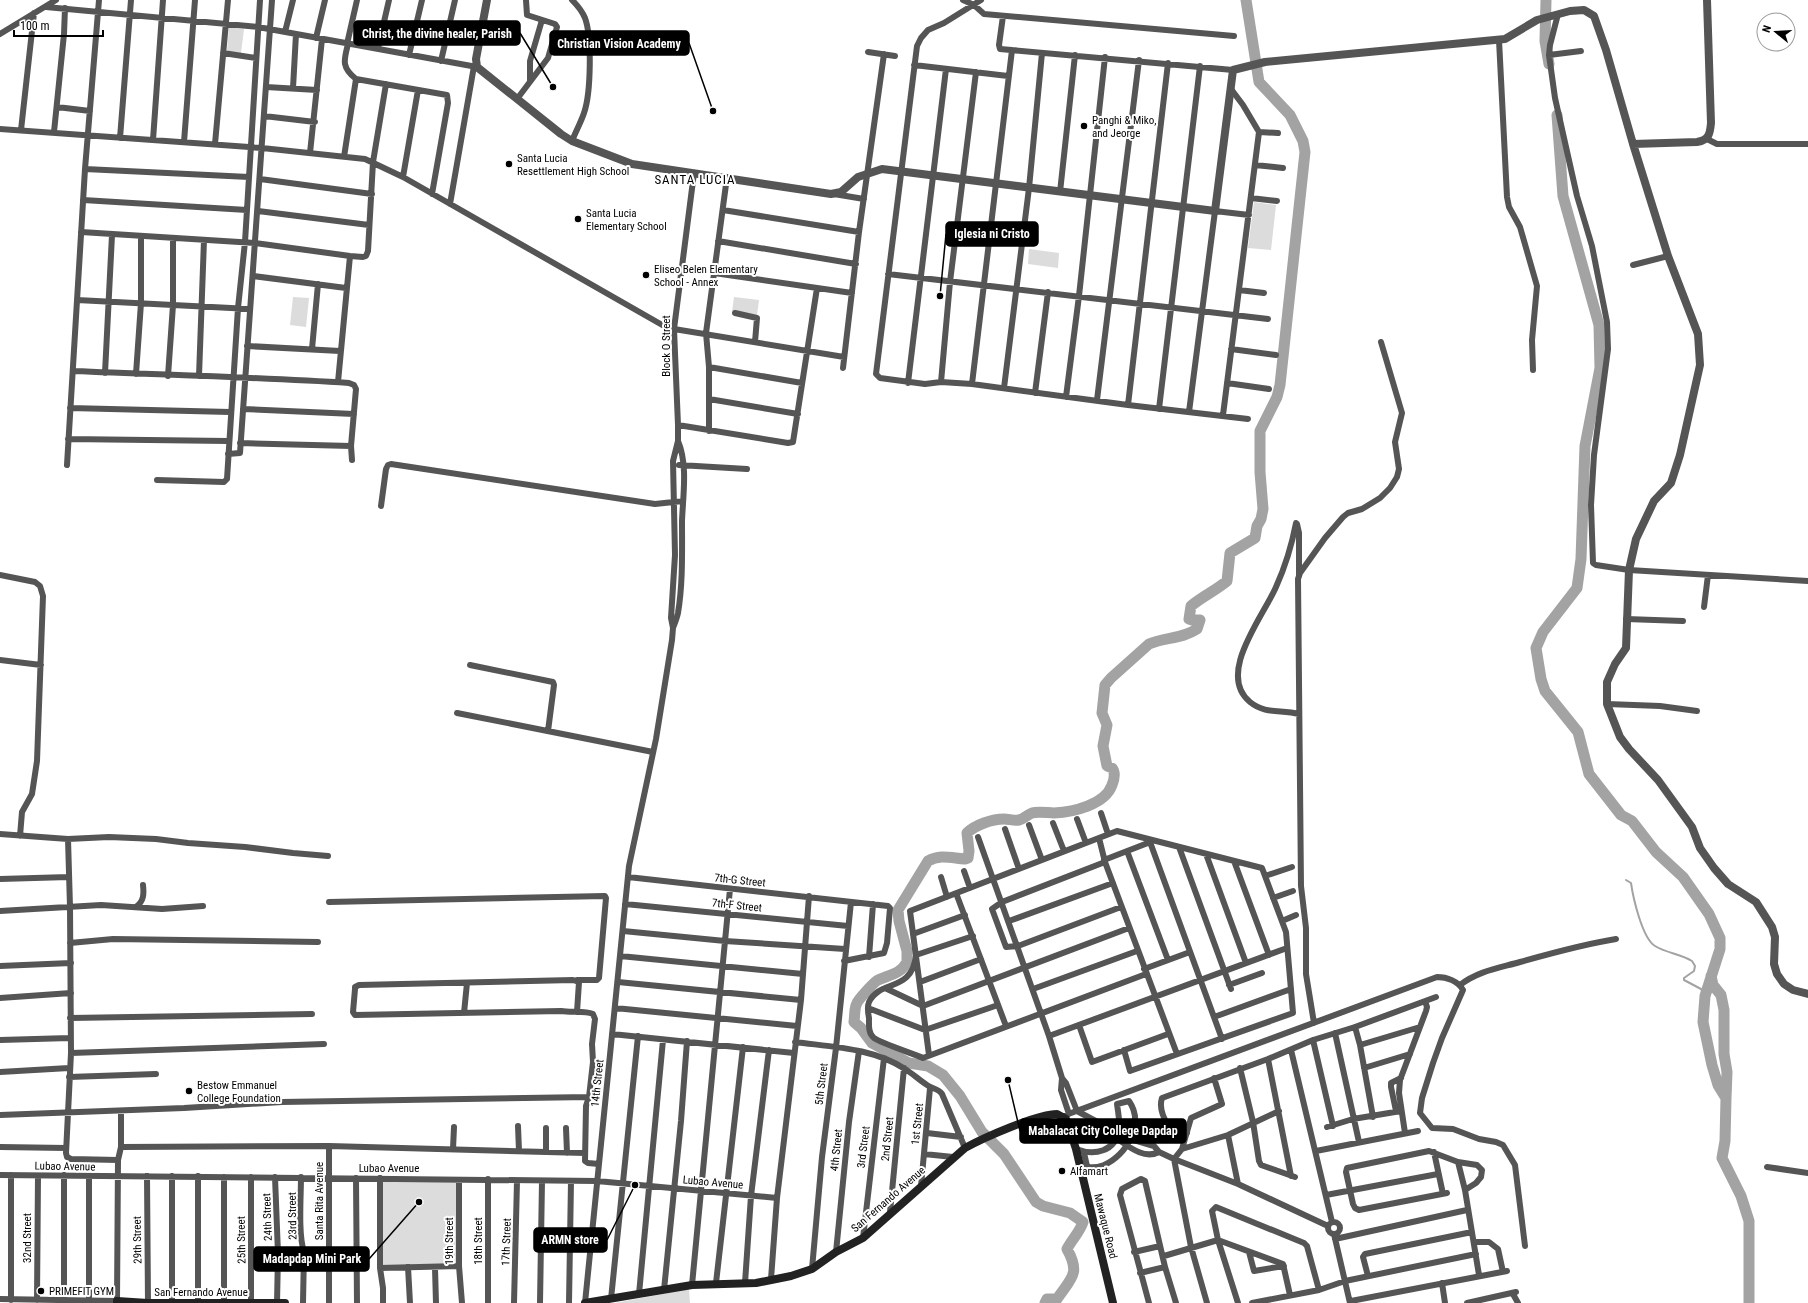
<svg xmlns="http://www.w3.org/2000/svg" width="1808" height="1303" font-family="'Roboto Condensed',sans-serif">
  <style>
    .green { fill: #dcdcdc }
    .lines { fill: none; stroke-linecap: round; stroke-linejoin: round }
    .stream { stroke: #a3a3a3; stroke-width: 2 }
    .river { stroke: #a3a3a3; stroke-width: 11 }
    .minor { stroke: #555; stroke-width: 6 }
    .tertiary { stroke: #555; stroke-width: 8 }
    .secondary { stroke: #222; stroke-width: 8 }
    .poi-dot { fill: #000; stroke: #fff; stroke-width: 1.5 }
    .labels { text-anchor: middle; stroke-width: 4; stroke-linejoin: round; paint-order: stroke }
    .poi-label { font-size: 11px; fill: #000; stroke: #fff; text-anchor: start }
    .street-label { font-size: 11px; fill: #000; stroke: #fff }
    .quarter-label { font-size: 13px; letter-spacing: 1px; fill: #000; stroke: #fff }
    .leader { fill: none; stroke: #000; stroke-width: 1.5 }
    .callout-dot { fill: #000; stroke: #fff; stroke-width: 1.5 }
    .callout { fill: #000; stroke: #000; stroke-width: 1.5 }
    .callout-label { font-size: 12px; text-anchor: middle; font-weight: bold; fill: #fff }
  </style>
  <rect width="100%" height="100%" fill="#fff"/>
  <!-- green -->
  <path class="green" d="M229,27L244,29L241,53L227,52Z
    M1254,202L1276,205L1271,250L1248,248Z
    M1029,249L1059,253L1058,268L1028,264Z
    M293,297L309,298L306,327L290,325Z
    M734,297L759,300L757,315L732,312Z
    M380,1178L459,1180V1266L380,1268Z
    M689,1289L690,1303H615Z"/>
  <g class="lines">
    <!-- stream -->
    <path class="stream" d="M1626,880L1631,883C1633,897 1642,938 1655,946C1666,953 1681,954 1692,961L1695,966L1694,971L1684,978V980L1701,989L1705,996"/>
    <!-- river -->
    <path class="river" d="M1546,0L1545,41L1549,64
      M1557,115L1563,196L1599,325L1600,368L1585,446L1581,559L1577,588L1543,632L1536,648L1541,679L1545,691L1578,732L1589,774L1621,815L1632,821L1656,852L1683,877L1709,914L1720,938V949L1705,996L1703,1022L1712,1065L1718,1085L1726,1098L1725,1141L1722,1158L1741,1196L1749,1221V1303
      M1711,976L1713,985L1721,995L1724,1010V1054L1727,1072L1726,1098
      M1045,1303L1047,1299H1057C1071,1278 1081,1274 1067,1249C1072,1239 1080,1232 1083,1222L1070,1213L1043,1206L1036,1202L1004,1154L982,1132L960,1096L943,1075L928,1066L909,1063L872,1043L861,1028L854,1022C855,1016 854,1008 857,1003C858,1000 875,981 878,980C889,975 901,974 907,962V951L899,921L898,910L928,861C940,854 951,858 965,859L968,858L969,851L967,833C975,825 992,819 1004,819C1009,819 1014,821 1019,820C1024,819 1027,815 1032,813C1038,811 1048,813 1054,813C1073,812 1105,805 1112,785C1114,780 1116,773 1112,768L1107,766L1103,746L1107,725L1102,713L1105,685L1111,678L1149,644C1165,637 1182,639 1197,629L1200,620H1192L1189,619L1191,606C1203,596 1215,591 1227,581L1230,553L1255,538L1257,526L1261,519L1263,509L1260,472V431L1277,397L1280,385L1305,152L1303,141L1290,115L1259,82L1246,0"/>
    <!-- minor -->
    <path class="minor" d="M963,0L974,5L984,14L1234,36
      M981,0L944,23L928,30L921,38L917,46L876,374L880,378L925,384L941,382L972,384L1128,405L1248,419
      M46,7L258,27L477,67
      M1558,14L1550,45L1549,55L1555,98L1577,196L1592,246L1607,322L1608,349L1594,455L1591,505L1593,563L1596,565L1629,570L1808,581
      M1003,16L999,45L1000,49L1233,70
      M285,32L293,0
      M0,34L56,0
      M316,38L325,0
      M1499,40L1507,197L1509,207L1520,227L1537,286L1532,340L1533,370
      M347,44L357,0
      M348,44C344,60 341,67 356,79
      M378,48L389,0
      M868,52L895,56
      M223,53L256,58
      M409,55L422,0
      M1549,55L1581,51
      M441,61L455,0
      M914,65L1008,76
      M530,81V61L542,20
      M266,87L317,90
      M293,88L296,34
      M517,99L548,58L557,27L555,24L527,15L526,0
      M57,107L90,111
      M264,116L315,122
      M0,129L262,148L365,159L403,177L664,326L674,329L844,357
      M21,130L34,13
      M54,132L64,34L65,8
      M1259,132L1278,133
      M120,138L131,0
      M1707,139L1717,144H1808
      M153,140L163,0
      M572,141C576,131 581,122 584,113C591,93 592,37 585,18C582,11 577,5 572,0
      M184,142L195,0
      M215,144L228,0
      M310,153L322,39
      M344,157L356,79L447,95L448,103L432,194
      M1255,165L1283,168
      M85,169L249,177
      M403,177L418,90
      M260,179L372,194
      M1060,192L1075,55
      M834,194L864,199
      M1251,198L1277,201
      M83,200L247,210
      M450,204L474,66
      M723,210L859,232
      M258,211L369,225
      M81,232L255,243L350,256L363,257L366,256L368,251L373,162L386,84
      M718,241L856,264
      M1633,265L1668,256
      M714,273L852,293
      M888,274L1268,319
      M253,276L346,288
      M1239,290L1264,293
      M77,300L250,309
      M735,313L757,318L755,342
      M247,346L340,351
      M312,349L318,284
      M1231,349L1276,355
      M709,367L802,383
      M843,368L859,232L884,54
      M74,371C165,375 257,377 349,383L354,385L356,389L351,446L352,460
      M105,373L112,235
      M136,374L141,303V236
      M168,376L173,305V238
      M199,376L204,240
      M338,382L350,256
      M941,382L950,282L976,72
      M908,383L946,69
      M1227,383L1269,389
      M972,384L1012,50
      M1004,388L1029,188L1042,53
      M1035,393L1048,292
      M1066,397L1079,296L1105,57
      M709,399L798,414
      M1097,400L1139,60
      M1128,405L1168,63
      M70,408L230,412
      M243,409L354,414
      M1159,409L1200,66
      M1189,412L1215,211L1249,215
      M1223,415L1259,132L1243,105L1231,89
      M678,425L788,443L793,442L817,288
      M709,431V367L706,333L727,177
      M68,439L228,441
      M240,443L351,446
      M228,454L240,453L272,0
      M67,465L85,169L99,0
      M679,465L747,469
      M157,480L224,482L227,479L238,308L245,242L260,0
      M381,506L386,469L388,465L391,464L655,504L683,501
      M1296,523C1292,544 1285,567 1276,587C1263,617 1216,674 1250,702C1266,715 1281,709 1299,714
      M1297,524L1299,533V575
      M0,575L35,582L40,586L43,596L37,761L32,794L22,812L20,836
      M1704,607L1708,575
      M1626,619L1683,621
      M673,628C675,623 677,618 678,613C683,583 682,551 682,521C683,495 688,465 678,441
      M0,660L41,665
      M470,665L553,682L554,685L548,731
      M1607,704L1660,706L1697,711
      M457,713L653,752
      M1101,813L1108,834
      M1077,819L1086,843
      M1053,823L1064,851
      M1029,825L1042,860
      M1005,829L1019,869
      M0,834L68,839L109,837L156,839L188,843L245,847L293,853L328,856
      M978,837L1049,1036L1062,1078L1066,1083L1077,1111L1118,1133
      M1099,838L1105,862L1177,1054
      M68,839L70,907L71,1053L66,1153L67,1157L71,1159L118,1160
      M1150,842L1222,1039
      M1179,847L1231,989
      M1127,851L1168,960
      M1206,854L1246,963
      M1104,860L1153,841
      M1234,861L1269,955
      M1105,862L1002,902L992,909L1006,947L1018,946L1121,907
      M964,871L970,888
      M1265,876L1292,867
      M628,877L888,906L890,908L887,943L884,953L844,961
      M941,877L947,897
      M0,879L69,877
      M956,893L1006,1026
      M1273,898L1293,891
      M329,902L605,896L606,898L599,978L597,980H577
      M625,904L848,926
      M136,907C144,901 144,894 143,885
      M0,911L101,905L162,909L203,906
      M1009,921L1113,883
      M1282,921L1296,915
      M623,931L725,941L845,949
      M913,934L965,915
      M973,936L916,955C912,993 880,979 869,1002C867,1007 868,1013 869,1018C869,1025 868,1033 874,1038C883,1044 912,1053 923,1058L1146,974
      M70,943L113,939L318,942
      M620,956L803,974
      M869,957L873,904
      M0,966L71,963
      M1144,969L1190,952
      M618,982L801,1000
      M920,982L981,959
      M1229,985L1262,973
      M1460,985C1478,971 1499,968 1520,962C1552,953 1584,944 1616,939
      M885,988L923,1006L1129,928
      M1033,989L1137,951
      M0,998L71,993
      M615,1008L797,1026
      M868,1008L925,1030L998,1005
      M577,1012L579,982L573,980L359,985L355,987V989L353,1012L355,1015L561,1011C572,1013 584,1010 593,1014L595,1019L592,1044L593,1062L589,1097
      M464,1013L467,983
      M1214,1017L1291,989
      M70,1018L312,1014
      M1314,1023L1306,974V928L1301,886L1298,579L1300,573L1325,538L1343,517L1348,513L1362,509L1380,498L1390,488L1397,477L1399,469L1395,442L1402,413L1381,342
      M1079,1025L1092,1062L1168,1034
      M1355,1027L1360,1045L1373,1117
      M1335,1033L1359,1142
      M612,1034L794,1053
      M1049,1036L1287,948
      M0,1040L70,1038
      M1313,1040L1333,1126
      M795,1042C832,1047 873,1048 905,1069C912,1073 919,1080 927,1085C932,1089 938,1088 942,1094L965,1148
      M1360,1045L1420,1027
      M1291,1050L1332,1222
      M71,1053L324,1044
      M929,1055L910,911L1117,831L1262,868L1286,932L1293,1013L1130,1071L1124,1050
      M1268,1059L1291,1176
      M1240,1068L1253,1122L1259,1161L1261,1165L1295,1177
      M1364,1068L1410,1054
      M0,1072L69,1068
      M69,1077L156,1074
      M1062,1078L1061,1090L1069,1114
      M1396,1111L1391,1087V1083L1401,1078
      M0,1115L184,1108L282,1102L589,1097L586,1106L585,1161L588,1163L599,1164
      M1063,1116L1437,977C1447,977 1458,981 1463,990L1442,1038L1433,1063L1422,1098L1420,1113L1432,1128L1453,1129L1479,1139L1496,1142L1503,1145L1515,1165L1525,1246
      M518,1126L519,1151
      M1327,1127L1353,1119L1401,1111
      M546,1128V1152
      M566,1128L567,1153
      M927,1133L961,1137
      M1187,1133L1168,1125C1163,1117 1159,1107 1162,1098L1268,1059L1313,1040L1355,1027L1436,997
      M1405,1133L1399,1093L1400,1080L1426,1011L1427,1007L1425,1001
      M1117,1135L1154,1146L1159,1152L1174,1159L1238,1184L1328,1226
      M1228,1135L1238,1184
      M1116,1138C1128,1146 1144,1160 1159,1152
      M329,1146V1303
      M0,1147L66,1148
      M121,1147L329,1146L585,1153
      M453,1149L454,1127
      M1076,1149C1094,1156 1116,1152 1119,1129C1120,1121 1118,1112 1117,1104L1129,1101C1145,1124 1126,1156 1104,1165C1098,1167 1092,1169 1087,1166L1084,1153
      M1182,1149L1228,1135L1279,1111
      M1316,1151L1418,1131
      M1434,1152L1443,1194
      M924,1154L953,1157
      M1458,1162L1465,1190L1479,1275
      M1767,1167L1808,1173
      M0,1175L597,1181L777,1198
      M11,1175V1300
      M147,1176L148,1303
      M251,1177V1303
      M275,1177L278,1254L277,1303
      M301,1177C301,1197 298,1234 304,1252L303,1303
      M356,1178L357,1303
      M380,1178V1268L383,1288V1303
      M459,1180V1266L462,1303
      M921,1186L930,1088
      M1447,1193L1359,1210L1355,1208L1353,1204L1346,1172L1347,1168L1429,1151L1458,1162L1477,1165L1482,1170L1481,1177L1476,1183L1465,1190
      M1326,1195L1438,1174
      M890,1212L904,1068
      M1328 1228a6 6 0 1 1 12 0a6 6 0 1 1-12 0Z
      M1334,1234L1350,1303
      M863,1238L884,1058
      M1335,1239L1467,1210
      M1474,1242H1489L1498,1249L1503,1272
      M836,1252L849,1122L859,1051
      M1134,1252L1160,1246
      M1249,1252L1254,1271L1284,1266
      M1164,1256L1218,1240L1283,1264L1290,1295
      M408,1267L410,1303
      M1165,1267L1176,1303
      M380,1268L459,1266
      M435,1268L436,1303
      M812,1269L822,1157L836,1048L851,902
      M1140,1273L1165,1267L1145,1181L1141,1179L1122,1189L1120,1195L1149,1303
      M1368,1276L1363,1257L1365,1254L1472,1232
      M771,1279L777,1198L801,1000L809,896
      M716,1283L743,1047
      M745,1283L751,1196L769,1050
      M1442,1283L1445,1303
      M692,1285L730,889
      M664,1290L681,1121L687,1041
      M639,1294L663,1040
      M1513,1294L1518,1303
      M0,1299L117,1301L118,1160L121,1147V1111
      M611,1299L638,1036
      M37,1300L38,1176
      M64,1300V1175
      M89,1300V1176
      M1351,1301L1507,1271
      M172,1303V1176
      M198,1303V1176
      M224,1303V1177
      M488,1303V1179
      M514,1303L517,1181
      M540,1303L542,1181
      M569,1303L571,1181
      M585,1303L629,866L656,739L672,640L673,628L671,618L675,555L673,461L678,441V425L674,329L694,173
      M1207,1303L1191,1247L1174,1159L1182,1149L1191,1118L1222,1104L1214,1078
      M1238,1303L1218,1240L1212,1211L1216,1207L1304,1243L1307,1246L1319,1290
      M1252,1303L1319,1290L1345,1281L1476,1254
      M1467,1303L1516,1292"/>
    <!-- tertiary -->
    <path class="tertiary" d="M487,0L476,59L477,67L561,134L572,141L632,164L831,194L841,192L858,177L882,169L1215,211L1233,70L1265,62L1505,39L1537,20L1570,11L1584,10L1594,16L1606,50L1633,144L1668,256L1698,334L1700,365L1680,455L1671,483L1654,501L1636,539L1629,570L1626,648L1615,664L1607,682V704L1620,737L1629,749L1658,780L1692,827L1700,848L1714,868L1728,884L1756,902L1772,927L1775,937L1774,964L1777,974L1784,984L1793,990L1808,994
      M1633,144L1697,142C1709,140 1710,134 1711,123L1707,0"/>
    <!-- secondary -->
    <path class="secondary" d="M117,1303V1301L148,1303H285
      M585,1303L692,1285L756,1283L791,1276L812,1269L836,1252L863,1238L965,1148C983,1138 1037,1114 1057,1114L1066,1119L1076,1149L1113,1303"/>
  </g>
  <!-- markers -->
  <g class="poi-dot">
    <circle cx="1084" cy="126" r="4"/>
    <circle cx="509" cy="164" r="4"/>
    <circle cx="578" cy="219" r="4"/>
    <circle cx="646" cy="275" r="4"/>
    <circle cx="189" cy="1091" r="4"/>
    <circle cx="1062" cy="1171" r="4"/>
    <circle cx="41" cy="1291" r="4"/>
  </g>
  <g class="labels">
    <!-- poi labels -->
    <g class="poi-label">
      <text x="1092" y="124">Panghi &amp; Miko,<tspan x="1092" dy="13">and Jeorge</tspan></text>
      <text x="517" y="162">Santa Lucia<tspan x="517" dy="13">Resettlement High School</tspan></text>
      <text x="586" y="217">Santa Lucia<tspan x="586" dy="13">Elementary School</tspan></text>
      <text x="654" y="273">Eliseo Belen Elementary<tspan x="654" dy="13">School - Annex</tspan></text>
      <text x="197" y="1089">Bestow Emmanuel<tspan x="197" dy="13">College Foundation</tspan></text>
      <text x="1070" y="1175">Alfamart</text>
      <text x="49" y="1295">PRIMEFIT GYM</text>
    </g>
    <!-- street labels -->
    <g class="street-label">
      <text transform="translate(666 346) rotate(-90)" y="4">Block O Street</text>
      <text transform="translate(740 880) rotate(6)" y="4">7th-G Street</text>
      <text transform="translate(737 905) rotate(6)" y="4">7th-F Street</text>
      <text transform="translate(597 1083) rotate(-84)" y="4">14th Street</text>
      <text transform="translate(821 1084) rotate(-83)" y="4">5th Street</text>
      <text transform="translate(917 1124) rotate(-84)" y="4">1st Street</text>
      <text transform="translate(887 1139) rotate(-84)" y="4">2nd Street</text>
      <text transform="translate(863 1147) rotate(-83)" y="4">3rd Street</text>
      <text transform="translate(836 1150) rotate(-84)" y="4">4th Street</text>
      <text transform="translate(65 1166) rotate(1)" y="4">Lubao Avenue</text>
      <text x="389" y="1172">Lubao Avenue</text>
      <text transform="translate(713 1182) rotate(5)" y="4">Lubao Avenue</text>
      <text transform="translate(888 1199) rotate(-41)" y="4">San Fernando Avenue</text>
      <text transform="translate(319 1201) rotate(-90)" y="4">Santa Rita Avenue</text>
      <text transform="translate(292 1216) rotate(-91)" y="4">23rd Street</text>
      <text transform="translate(267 1217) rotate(-92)" y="4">24th Street</text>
      <text transform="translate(1106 1226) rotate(76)" y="4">Mawaque Road</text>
      <text transform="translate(27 1238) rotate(-90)" y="4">32nd Street</text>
      <text transform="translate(137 1240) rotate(-91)" y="4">29th Street</text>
      <text transform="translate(241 1240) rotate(-91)" y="4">25th Street</text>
      <text transform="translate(449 1241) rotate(-90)" y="4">19th Street</text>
      <text transform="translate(478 1241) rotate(-90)" y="4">18th Street</text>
      <text transform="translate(506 1242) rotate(-88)" y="4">17th Street</text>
      <text x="201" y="1296">San Fernando Avenue</text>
    </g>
    <!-- quarter labels -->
    <g class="quarter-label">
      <text x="695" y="184">SANTA LUCIA</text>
    </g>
  </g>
  <!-- callouts -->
  <path class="leader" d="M553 87L520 33M713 111L689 43M940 296L946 234M1008 1080L1020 1131M635 1185L607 1240M419 1202L369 1259"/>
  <g class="callout-dot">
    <circle cx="553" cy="87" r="4"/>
    <circle cx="713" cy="111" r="4"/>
    <circle cx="940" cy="296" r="4"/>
    <circle cx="1008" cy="1080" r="4"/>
    <circle cx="635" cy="1185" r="4"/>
    <circle cx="419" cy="1202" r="4"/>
  </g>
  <g class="callout">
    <rect x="354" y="21" width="166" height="24" rx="4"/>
    <rect x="550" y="31" width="139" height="24" rx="4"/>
    <rect x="946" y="222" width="92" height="24" rx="4"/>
    <rect x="1020" y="1119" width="166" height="24" rx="4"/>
    <rect x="534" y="1228" width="73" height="24" rx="4"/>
    <rect x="254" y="1247" width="115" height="24" rx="4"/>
  </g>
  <g class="callout-label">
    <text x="437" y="38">Christ, the divine healer, Parish</text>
    <text x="619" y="48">Christian Vision Academy</text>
    <text x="992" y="238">Iglesia ni Cristo</text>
    <text x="1103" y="1135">Mabalacat City College Dapdap</text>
    <text x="570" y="1244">ARMN store</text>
    <text x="312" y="1263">Madapdap Mini Park</text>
  </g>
  <!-- north arrow -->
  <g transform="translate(1776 32) rotate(288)"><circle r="19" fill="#ffffff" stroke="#999999"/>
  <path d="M0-3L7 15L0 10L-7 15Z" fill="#000000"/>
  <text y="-6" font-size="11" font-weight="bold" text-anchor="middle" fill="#000000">N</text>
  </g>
  <!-- scale -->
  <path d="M14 30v6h89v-6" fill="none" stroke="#000000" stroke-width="2"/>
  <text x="20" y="30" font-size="12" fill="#000000" stroke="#ffffff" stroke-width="3" paint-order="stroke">100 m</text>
</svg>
